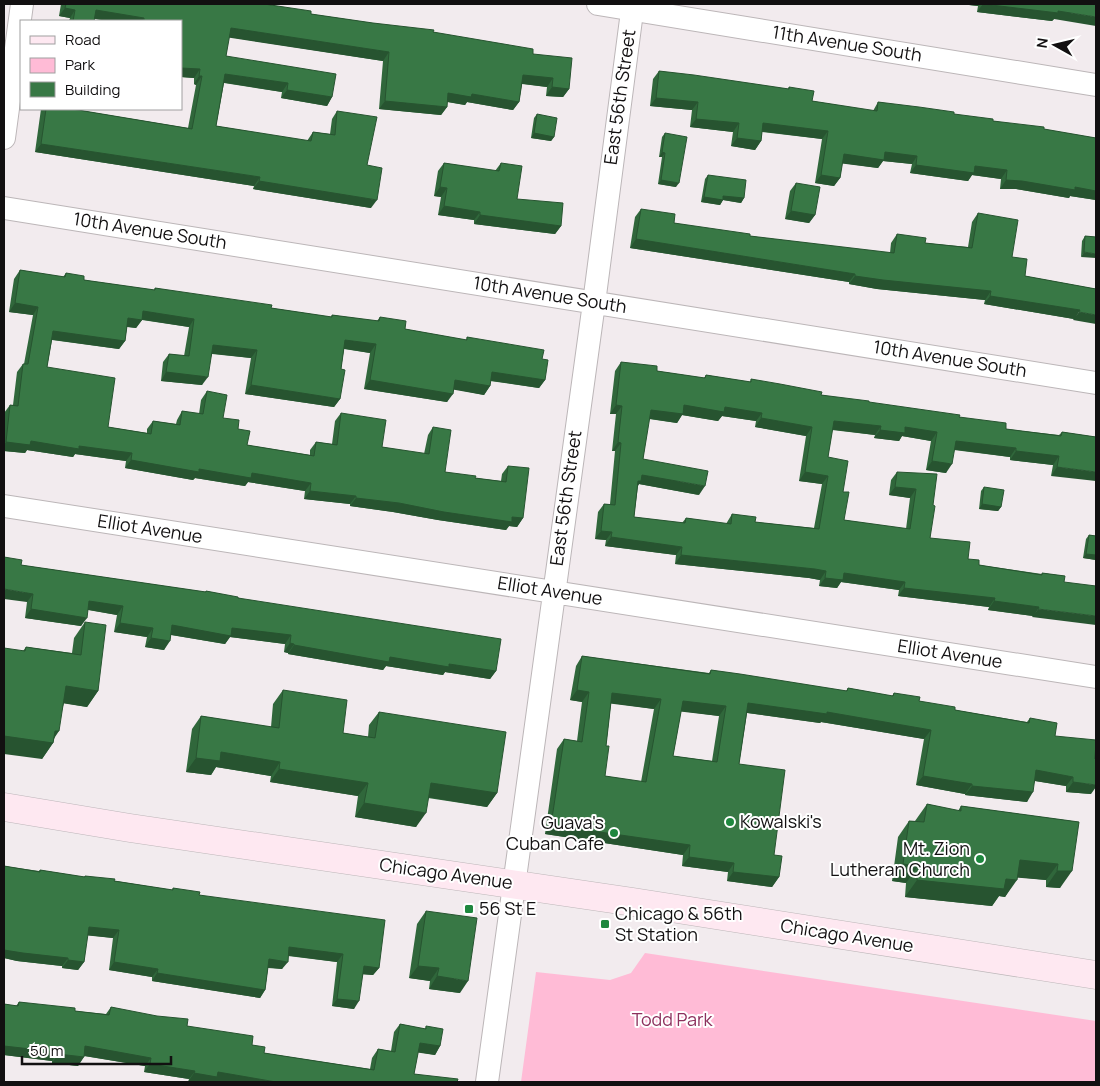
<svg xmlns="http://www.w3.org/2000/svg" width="1100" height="1086" font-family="Manrope,sans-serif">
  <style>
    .green { fill: #ffbbd6 }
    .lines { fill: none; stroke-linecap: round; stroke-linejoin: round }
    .street-casing { stroke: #bcb6b8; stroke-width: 24 }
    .secondary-casing { stroke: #bcb6b8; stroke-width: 29 }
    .street { stroke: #fff; stroke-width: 22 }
    .secondary { stroke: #fee8f1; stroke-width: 28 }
    .wall { fill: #30673b; fill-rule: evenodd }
    .shaded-wall { fill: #275430 }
    .building { fill: #387845; stroke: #275430; fill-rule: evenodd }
    .poi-dot { fill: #1e873e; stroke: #fff; stroke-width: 2 }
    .labels { text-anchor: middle; stroke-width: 4; stroke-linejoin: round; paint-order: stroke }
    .street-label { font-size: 18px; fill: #121011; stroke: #fff }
    .poi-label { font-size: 18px; fill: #121011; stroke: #fff; text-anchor: start }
    .park-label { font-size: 18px; fill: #8c305d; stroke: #fff }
  </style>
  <rect width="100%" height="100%" fill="#f2ebee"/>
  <!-- green -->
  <path class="green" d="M645,953L1096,1021V1082H521L536,972L610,980L631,973Z"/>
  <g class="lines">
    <!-- street casing -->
    <g class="street-casing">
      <path id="street" d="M598,4L1096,85
        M4,138L22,4
        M4,208L1096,383
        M4,506L1096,677
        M487,1082L594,303L633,4"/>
    </g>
    <!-- secondary casing -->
    <g class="secondary-casing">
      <path id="secondary" d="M4,807L130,828L633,902L1096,975"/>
    </g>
    <!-- street -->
    <use href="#street" class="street"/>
    <!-- secondary -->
    <use href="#secondary" class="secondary"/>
  </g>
  <!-- wall -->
  <path class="wall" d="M61,4H264L311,14L433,32L533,54L569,89L563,97L546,96L547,87L522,84L519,102L513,110L467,102L465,105L447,102V107L441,115L379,109L383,61L229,37L226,56L332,97L327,106L281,98L282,92L224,83L216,126L307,141L313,132L330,134L332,119L337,111L367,165L371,208L253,189L254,186L35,152L41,109H72L188,128L196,85L194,84V78L181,77V21H108L95,19L94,21H69L70,18L59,16Z
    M960,4H1096L1054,19L1052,21L977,12L978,6Z
    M659,71L788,89L789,87L812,101L873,111L878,102L1096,138V200L1070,196L1069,198L1016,189H1000L1001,179L972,175L968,181L910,173L912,164L883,161L878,168L842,163L840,178L834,186L815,183L822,139L762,132L761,141L755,150L731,146L733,132L690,127L692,110L650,106L653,79Z
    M537,114L554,137L551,141L531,138L534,118Z
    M665,133L676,187L658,184L662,157H659L662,137Z
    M444,163L495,171L501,163L517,199L561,226L555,234L474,224V220L438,215L441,197L434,196L438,171Z
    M708,175L744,198L741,203L723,200L720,205L701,202L705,179Z
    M796,183L815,215L809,223L785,219L790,191Z
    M641,209L674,223L750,236L890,253L891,243L897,234L925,243L968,247L972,222L978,213L1012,257L1025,276L1096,289L1073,320L1074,319L984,304L985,300L877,289L849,284V282L630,248L635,217Z
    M1085,236L1096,237L1081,257L1082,241Z
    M20,270L63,277L66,273L84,280L154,290L155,288L271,308L331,317L332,315L377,321L380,317L405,329L466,340L467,337L542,359L545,380L539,388L490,381V386L484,395L454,389L447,402L364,389L370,353L344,349L341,369L340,399L334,407L245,394L251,358L212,354L202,385L161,381L163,362L169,354L184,356L189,327L142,320L136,328L127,327L125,341L119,349L52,340L47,367L108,427L147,433V429L153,421L176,424L177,420L182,411L199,414L201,400L207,391L223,418L238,429L247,445L310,455V450L316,442L332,444L335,421L341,413L382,447L424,454L428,435L433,427L445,472L475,478L501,481L502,474L508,466L523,518L517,527L509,526L506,530L438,520L393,512L350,506V504L304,499L305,491L248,482L245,486L195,478L193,480L125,468L126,461L75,454L73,457L27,450L25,453L4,451V413L10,405H13L17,372L23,364H24L33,315L9,312L14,279Z
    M621,362L657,371L704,378L706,375L750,382L751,379L821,395L959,417L1006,429L1059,435L1062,432L1096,437L1051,476L1053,465L1010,460V457L954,450L946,473L926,470L931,441L902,436L899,441L874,438L875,435L832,430L828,457L843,492L844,520L906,529L910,498L889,495L891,480L897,472L933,505L930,538L979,565L1042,574V573L1065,576L1032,617L1033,616L988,610L989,607L898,596L899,590L841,582L837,588L819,586L820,580L809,578L675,564L676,555L605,546L606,540L595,539L598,512L604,504H610L615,451H612L616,414H610L615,371ZM682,415L718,421L722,416L756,421L755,427L806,436L799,481L822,484L814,528L755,522L732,514L726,524L686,518L682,523L634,517L638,486L639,484L699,495L643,459L649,419L677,423Z
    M984,487L1001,507L998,511L979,509L981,491Z
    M1089,535L1096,536V560L1083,558L1086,539Z
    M21,565L205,592L206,591L238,598L496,671L490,679L445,672L443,675L386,666L383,670L288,654V653L284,652L285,644L230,637L225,644L171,635L164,650L145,647L147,637L114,632L117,615L88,610L81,626L25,618L27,602Z
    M85,622L98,691L87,707L64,703L53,743L42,759L23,651L26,647L72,653L74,638Z
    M582,656L709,673L711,670L846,691L848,688L892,696L894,693L919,701L955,710L1027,722L1030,718L1055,736L1091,794L1066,792V786L1035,781L1027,802L965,795V794L916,785L924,739L821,722L820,723L747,713L739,764L774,855L779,877L772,887L727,881L728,872L682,866L683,855L545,834L557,749L564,739L577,741L582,702L570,700L576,666ZM611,703L654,709L641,782L605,776L606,746ZM681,711L719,716L712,761L673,756Z
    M283,690L343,733L368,737L369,725L379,712L497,793L487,807L428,798L416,827L355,817L358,796L270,782L271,776L216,767L211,775L186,772L192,729L201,716L271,727L273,704Z
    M927,804L958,811L961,806L1079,822L1060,888L1046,887V880L1017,877L1005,897L999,896L992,906L905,897L906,883L892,881L898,837L909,821H915Z
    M4,866L39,871L40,870L84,877L85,876L172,890L173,888L199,895L379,968L373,975L363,974L354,1009L332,1006L337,962L288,956L282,969L268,968L265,990L260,998L152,981V977L109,970L113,938L87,935L84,962L78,970L62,968V966L17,961L4,958Z
    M426,911L460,993L429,989L430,981L409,978L417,924Z
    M19,1002L75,1011L106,1014L111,1007L187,1026L252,1045L264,1053L370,1069L372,1058L378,1049L391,1051L394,1032L400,1024L425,1029L426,1026L440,1046L435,1055L418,1052L414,1074L457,1082H222L214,1081L213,1082H188L189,1079L144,1072L145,1066L84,1056L78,1066L52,1063V1061L4,1055V1004L16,1006Z"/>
  <!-- shaded-wall -->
  <path class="shaded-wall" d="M960,4H980L978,6Z
    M983,4L1058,11L1096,17V26L1054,19L1052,21L977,12Z
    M65,8L75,10L70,18L59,16Z
    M96,10L144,18L142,21H108L91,18Z
    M231,28L389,52L383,61L225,37Z
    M181,68L200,69L194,78L181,77Z
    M225,74L288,83L282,92L220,82Z
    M523,75L553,78L547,87L517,83Z
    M199,76H202L196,85L194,84Z
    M552,87L569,89L563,97L546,96Z
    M287,90L332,97L327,106L281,98Z
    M448,93L472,94L519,102L513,110L467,102L465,105L443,101Z
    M656,98L698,102L692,110L650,106Z
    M385,101L447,107L441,115L379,109Z
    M696,119L739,123L733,132L690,127Z
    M763,123L828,131L822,139L758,131Z
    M534,133L554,137L551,141L531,138Z
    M737,138L761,141L755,150L731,146Z
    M41,144L260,177L254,186L35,152Z
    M662,152L665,153L662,157H659Z
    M885,152L917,156L912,164L883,161L878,168L838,163L844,154Z
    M916,165L975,166L1007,170L1001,179L972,175L968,181L910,173Z
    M821,175L840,178L834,186L815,183Z
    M661,180L679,183L676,187L658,184Z
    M1006,180L1022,181L1075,187L1096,191V200L1070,196L1069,198L1016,189H1000Z
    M259,181L377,200L371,208L253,189Z
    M440,187L447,188L441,197L434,196Z
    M723,196L744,198L741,203L723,200L720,205L701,202L704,197Z
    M444,206L480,212L474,220L438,215Z
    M791,211L815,215L809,223L785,219Z
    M480,215L561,226L555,234L474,224Z
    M636,239L855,274L849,282L630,248Z
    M1084,252L1096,254V258L1081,257Z
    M855,276L991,291L985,300L877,289L849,284Z
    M990,296L1080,310L1074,319L984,304Z
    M15,303L38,307L33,315L9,312Z
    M143,311L194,319L189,327L138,319Z
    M1079,312L1096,315V324L1073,320Z
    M128,318L142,320L136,328L122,326Z
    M53,331L125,341L119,349L47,339Z
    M345,340L376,344L370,353L340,348Z
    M213,345L257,350L251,358L207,353Z
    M166,372L208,377L202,385L161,381Z
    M492,372L545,380L539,388L486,380Z
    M370,380L453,394L447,402L364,389Z
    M455,380L490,386L484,395L450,389Z
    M251,385L340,399L334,407L245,394Z
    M616,405L622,406L616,414H610Z
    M684,405L725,407L762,413L756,421L722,416L718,421L682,415L677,423L645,418L651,410Z
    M761,418L812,427L806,436L755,427Z
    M834,421L881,426L875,435L828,429Z
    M905,427L937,432L931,441L902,436L899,441L874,438L880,430Z
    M31,441L79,446L132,453L126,461L75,454L73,457L27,450L25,453L4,451V445L6,442Z
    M956,441L1016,448L1010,457L950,449Z
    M618,442L621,443L615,451H612Z
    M1016,451L1059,456L1053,465L1010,460Z
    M131,460L199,469L252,473L311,483L305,491L248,482L245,486L195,478L193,480L125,468Z
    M932,461L952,464L946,473L926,470Z
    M1057,467L1096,472V481L1051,476Z
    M805,472L828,476L822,484L799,481Z
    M642,475L705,486L699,495L639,484L635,490L632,489Z
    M895,487L916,489L910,498L889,495Z
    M310,491L356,496L350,504L304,499Z
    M356,498L512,517L523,518L517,527L509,526L506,530L438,520L393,512L350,506Z
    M982,504L1001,507L998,511L979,509Z
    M601,531L612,532L606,540L595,539Z
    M611,537L682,547L676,555L605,546Z
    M1086,554L1096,555V560L1083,558Z
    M681,555L815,569L826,571L820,580L809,578L675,564Z
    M844,573L905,582L899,590L841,582L837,588L819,586L825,578Z
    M904,588L995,598L989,607L898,596Z
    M4,589L33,594L27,602L4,599Z
    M89,601L123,606L117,615L84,609Z
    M994,601L1039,607L1033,616L988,610Z
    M31,609L87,618L81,626L25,618Z
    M1038,609L1096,616V625L1032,617Z
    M120,623L153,628L147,637L114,632Z
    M172,625L232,628L291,635L285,644L230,637L225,644L166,634Z
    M151,638L170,641L164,650L145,647Z
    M290,643L294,644L288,653L284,652Z
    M294,645L449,664L496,671L490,679L445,672L443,675L386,666L383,670L288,654Z
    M66,686L98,691L87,707L55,702Z
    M577,690L589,692L582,702L570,700Z
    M612,693L661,699L654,709L606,703Z
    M683,701L726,706L719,716L676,711Z
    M748,703L827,712L931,730L924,739L821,722L820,723L741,712Z
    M55,731H59L51,743H53L42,759L4,754V736Z
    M221,752L280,762L271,776L216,767L211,775L186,772L196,758Z
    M279,769L368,783L358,796L270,782Z
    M1036,770L1073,777L1066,786L1029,780Z
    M923,776L972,784L965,794L916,785Z
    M1073,782L1096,785V787L1091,794L1066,792Z
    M431,783L497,793L487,807L421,796Z
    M972,786L1033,792L1027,802L965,795Z
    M364,803L426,813L416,827L355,817Z
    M551,825L690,845L683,855L545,834Z
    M689,857L734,863L728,872L682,866Z
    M1020,860L1058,864L1046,880L1009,877Z
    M903,864L918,866L906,883L892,881Z
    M1057,871H1072L1060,888L1046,887Z
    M733,872L779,877L772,887L727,881Z
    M1006,879L1017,880L1005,897L999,896L992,906L905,897L917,880Z
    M89,927L119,930L113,938L83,935Z
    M289,947L343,954L337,962L284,955Z
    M4,950L68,958L62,966L17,961L4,958Z
    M269,959L288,962L282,969L264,967Z
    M68,960L84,962L78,970L62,968Z
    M114,962L158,969L152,977L109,970Z
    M364,966L379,968L373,975L358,974Z
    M418,966L439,968L430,981L409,978Z
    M157,973L265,990L260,998L152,981Z
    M437,976L468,981L460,993L429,989Z
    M337,999L359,1001L354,1009L332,1006Z
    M420,1043L440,1046L435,1055L414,1052Z
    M4,1046L58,1052L52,1061L4,1055Z
    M85,1046L151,1058L145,1066L79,1055Z
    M58,1054L84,1057L78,1066L52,1063Z
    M150,1064L195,1071L189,1079L144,1072Z
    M218,1072L276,1082H222L214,1081L213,1082H188L194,1073Z"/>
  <!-- building -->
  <path class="building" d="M66,4H264L311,11V14L373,23L434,30L433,32L533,49V54L572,58L569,89L552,87L553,78L523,75L519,102L472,94L471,97L448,93L447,107L385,101L389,52L231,28L226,56L336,74L332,97L287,90L288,83L225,74L216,126L311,141L313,132L335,135L337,111L377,117L367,165L382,168L377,200L259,181L260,177L41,144L46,109H72L192,129L202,76H199L200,69L181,68V21H144V18L96,10L94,21H73L75,10L65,8Z
    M983,4H1096V17L1058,11V13Z
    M659,71L694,75L789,89V87L814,91L812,101L877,111L878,102L919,107L954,112V114L993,119V121L1044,127V129L1096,138V191L1075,187V190L1022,181L1006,180L1007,170L975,166L974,173L916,165L917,156L885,152L884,160L844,154L840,178L821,175L828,131L763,123L761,141L737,138L739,123L696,119L698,102L656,98Z
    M537,114L557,118L554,137L534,133Z
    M665,133L687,137L679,183L661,180L665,153L662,152Z
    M444,163L499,171L501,163L522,166L517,199L563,203L561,226L480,215V212L444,206L447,188L440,187Z
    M708,175L746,180L744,198L723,196V200L704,197Z
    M796,183L820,187L815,215L791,211Z
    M641,209L675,214L674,223L750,234V236L894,253L897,234L926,238L925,243L972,248L978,213L1018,220L1012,257L1027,259L1025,276L1096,289V315L1079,312L1080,310L990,296L991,291L883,280L855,276V274L636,239Z
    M1085,236L1096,237V254L1084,252Z
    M20,270L65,277L66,273L84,276V280L91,281L155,290V288L272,305L271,308L332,317V315L379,321L380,317L406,321L405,329L467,340V337L544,350L542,359L548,360L545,380L492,372L490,386L455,380L453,394L370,380L376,344L345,340L341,369L345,370L340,399L251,385L257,350L213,345L208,377L166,372L169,354L189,356L194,319L143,311L142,320L128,318L125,341L53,331L47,367L115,378L108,427L151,434L153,421L180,425L182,411L203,414L207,391L227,395L223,418L239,420L238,429L250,431L247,445L314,456L316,442L337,445L341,413L386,420L382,447L429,454L433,427L451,430L445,472L476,476L475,478L506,482L508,466L529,468L523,518L512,517V522L444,512L399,503L356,498V496L310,491L311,483L252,473L251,478L199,469V472L131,460L132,453L79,446V449L31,441L30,445L6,442L10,405L18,406L23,364H28L38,307L15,303Z
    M621,362L657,366V371L705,378L706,375L751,382V379L780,384L822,392L821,395L869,401V402L960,415L959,417L1006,423V429L1061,436L1062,432L1096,437V472L1057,467L1059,456L1016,451V448L956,441L952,464L932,461L937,432L905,427V433L880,430L881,426L834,421L828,457L848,461L843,492H849L844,520L910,529L916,489L895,487L897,472L937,474L933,505L935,506L930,538L970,542L968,559L979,560V565L1042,575V573L1065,576L1064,582L1096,586V616L1038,609L1039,607L994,601L995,598L904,588L905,582L844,573L843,580L825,578L826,571L815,569L681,555L682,547L611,537L612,532L601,531L604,504L615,505L621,443L618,442L622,406L616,405ZM684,405L724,412L725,407L762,413L761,418L812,427L805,472L828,476L819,529L755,522L756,517L732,514L731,524L686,518L685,523L634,517L638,481H641L642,475L705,486L708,471L643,459L651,410L683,414Z
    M984,487L1004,490L1001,507L982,504Z
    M1089,535L1096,536V555L1086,554Z
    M4,557L22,560L21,565L206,592V591L238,597V598L501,639L496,671L449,664V667L390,657L389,662L294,645V644L290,643L291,635L232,628L231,636L172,625L170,641L151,638L153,628L120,623L123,606L89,601L87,618L31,609L33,594L4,589Z
    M85,622L106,625L98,691L66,686L59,731H55L53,743L4,736V648L25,651L26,647L81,655Z
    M582,656L710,674L711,670L740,674L847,691L848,688L893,696L894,693L920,697L919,701L955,707V710L1029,723L1030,718L1057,723L1055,736L1096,740L1095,759H1096V785L1073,782V777L1036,770L1033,792L972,786V784L923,776L931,730L827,712V714L748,703L739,764L785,770L774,855L782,856L779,877L733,872L734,863L689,857L690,845L551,825L564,739L582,742L589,692L577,690ZM612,693L661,699L646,782L605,776L609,746H606ZM683,701L726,706L717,762L673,756Z
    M283,690L347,700L343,733L375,738L379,712L506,732L497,793L431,783L426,813L364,803L368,783L279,769L280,762L221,752L220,761L196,758L201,716L279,728Z
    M927,804L961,811V806L1079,822L1072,871H1057L1058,864L1020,860L1017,880L1006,879L1004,889L917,880L918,866L903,864L909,821L924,822Z
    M4,866L40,872V870L85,877V876L115,879L114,881L173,890V888L200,892L199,895L385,920L379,968L364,966L359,1001L337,999L343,954L289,947L288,962L269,959L265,990L157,973L158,969L114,962L119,930L89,927L84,962L68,960V958L23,953L4,950Z
    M426,911L477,918L468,981L437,976L439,968L418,966Z
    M19,1002L75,1008V1011L109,1015L111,1007L157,1016L188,1019L187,1026L253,1036L252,1045L265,1047L264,1053L374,1070L378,1049L395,1052L400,1024L426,1029V1026L443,1029L440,1046L420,1043L414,1074L458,1079L457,1082H276L218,1072L217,1077L194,1073L195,1071L150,1064L151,1058L85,1046L84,1057L58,1054V1052L4,1046V1004L18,1006Z"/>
  <!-- markers -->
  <g class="poi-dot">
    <circle cx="730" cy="822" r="5"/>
    <circle cx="614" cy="833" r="5"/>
    <circle cx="980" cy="859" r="5"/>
    <rect x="464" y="904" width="10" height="10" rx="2.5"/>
    <rect x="600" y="919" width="10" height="10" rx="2.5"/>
  </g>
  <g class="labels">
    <!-- street labels -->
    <g class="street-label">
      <text transform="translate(847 44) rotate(9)" y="6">11th Avenue South</text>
      <text transform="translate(620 97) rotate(-82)" y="6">East 56th Street</text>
      <text transform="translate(150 231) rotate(9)" y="6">10th Avenue South</text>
      <text transform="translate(550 295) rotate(9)" y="6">10th Avenue South</text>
      <text transform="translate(950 359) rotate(9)" y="6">10th Avenue South</text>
      <text transform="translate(566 498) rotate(-82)" y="6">East 56th Street</text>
      <text transform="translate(150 529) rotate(9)" y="6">Elliot Avenue</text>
      <text transform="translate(550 591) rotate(9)" y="6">Elliot Avenue</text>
      <text transform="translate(950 654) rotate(9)" y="6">Elliot Avenue</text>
      <text transform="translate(446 874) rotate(8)" y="6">Chicago Avenue</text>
      <text transform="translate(847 936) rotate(9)" y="6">Chicago Avenue</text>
    </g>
    <!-- poi labels -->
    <g class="poi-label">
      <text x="740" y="828">Kowalski's</text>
      <text x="604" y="829" text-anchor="end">Guava's<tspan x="604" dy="21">Cuban Cafe</tspan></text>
      <text x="970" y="855" text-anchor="end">Mt. Zion<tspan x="970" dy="21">Lutheran Church</tspan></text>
      <text x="479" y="915">56 St E</text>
      <text x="615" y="920">Chicago &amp; 56th<tspan x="615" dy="21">St Station</tspan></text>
    </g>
    <!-- park labels -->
    <g class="park-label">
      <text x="672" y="1026">Todd Park</text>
    </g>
  </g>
  <!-- border -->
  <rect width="1100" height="1086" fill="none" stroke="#121011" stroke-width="10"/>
  <!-- legend -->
  <rect x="20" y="20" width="162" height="90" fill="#ffffff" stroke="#a09fa0"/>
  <rect x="30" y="36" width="25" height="8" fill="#fee8f1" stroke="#a09fa0"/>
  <text x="65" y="45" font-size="15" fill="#121011">Road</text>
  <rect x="30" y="58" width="25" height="15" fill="#ffbbd6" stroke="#a09fa0"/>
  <text x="65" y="70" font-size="15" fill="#121011">Park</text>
  <rect x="30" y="82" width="25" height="15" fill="#387845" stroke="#a09fa0"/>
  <text x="65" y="95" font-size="15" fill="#121011">Building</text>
  <!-- north arrow -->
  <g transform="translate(1055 45) rotate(278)" stroke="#ffffff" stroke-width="4" paint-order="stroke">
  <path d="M0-4L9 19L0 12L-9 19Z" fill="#121011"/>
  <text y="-8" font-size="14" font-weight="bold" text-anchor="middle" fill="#121011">N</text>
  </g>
  <!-- scale -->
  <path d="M22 1056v8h149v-8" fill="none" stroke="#121011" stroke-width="2.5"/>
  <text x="30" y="1056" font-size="15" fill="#121011" stroke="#ffffff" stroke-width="4" paint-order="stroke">50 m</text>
</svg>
